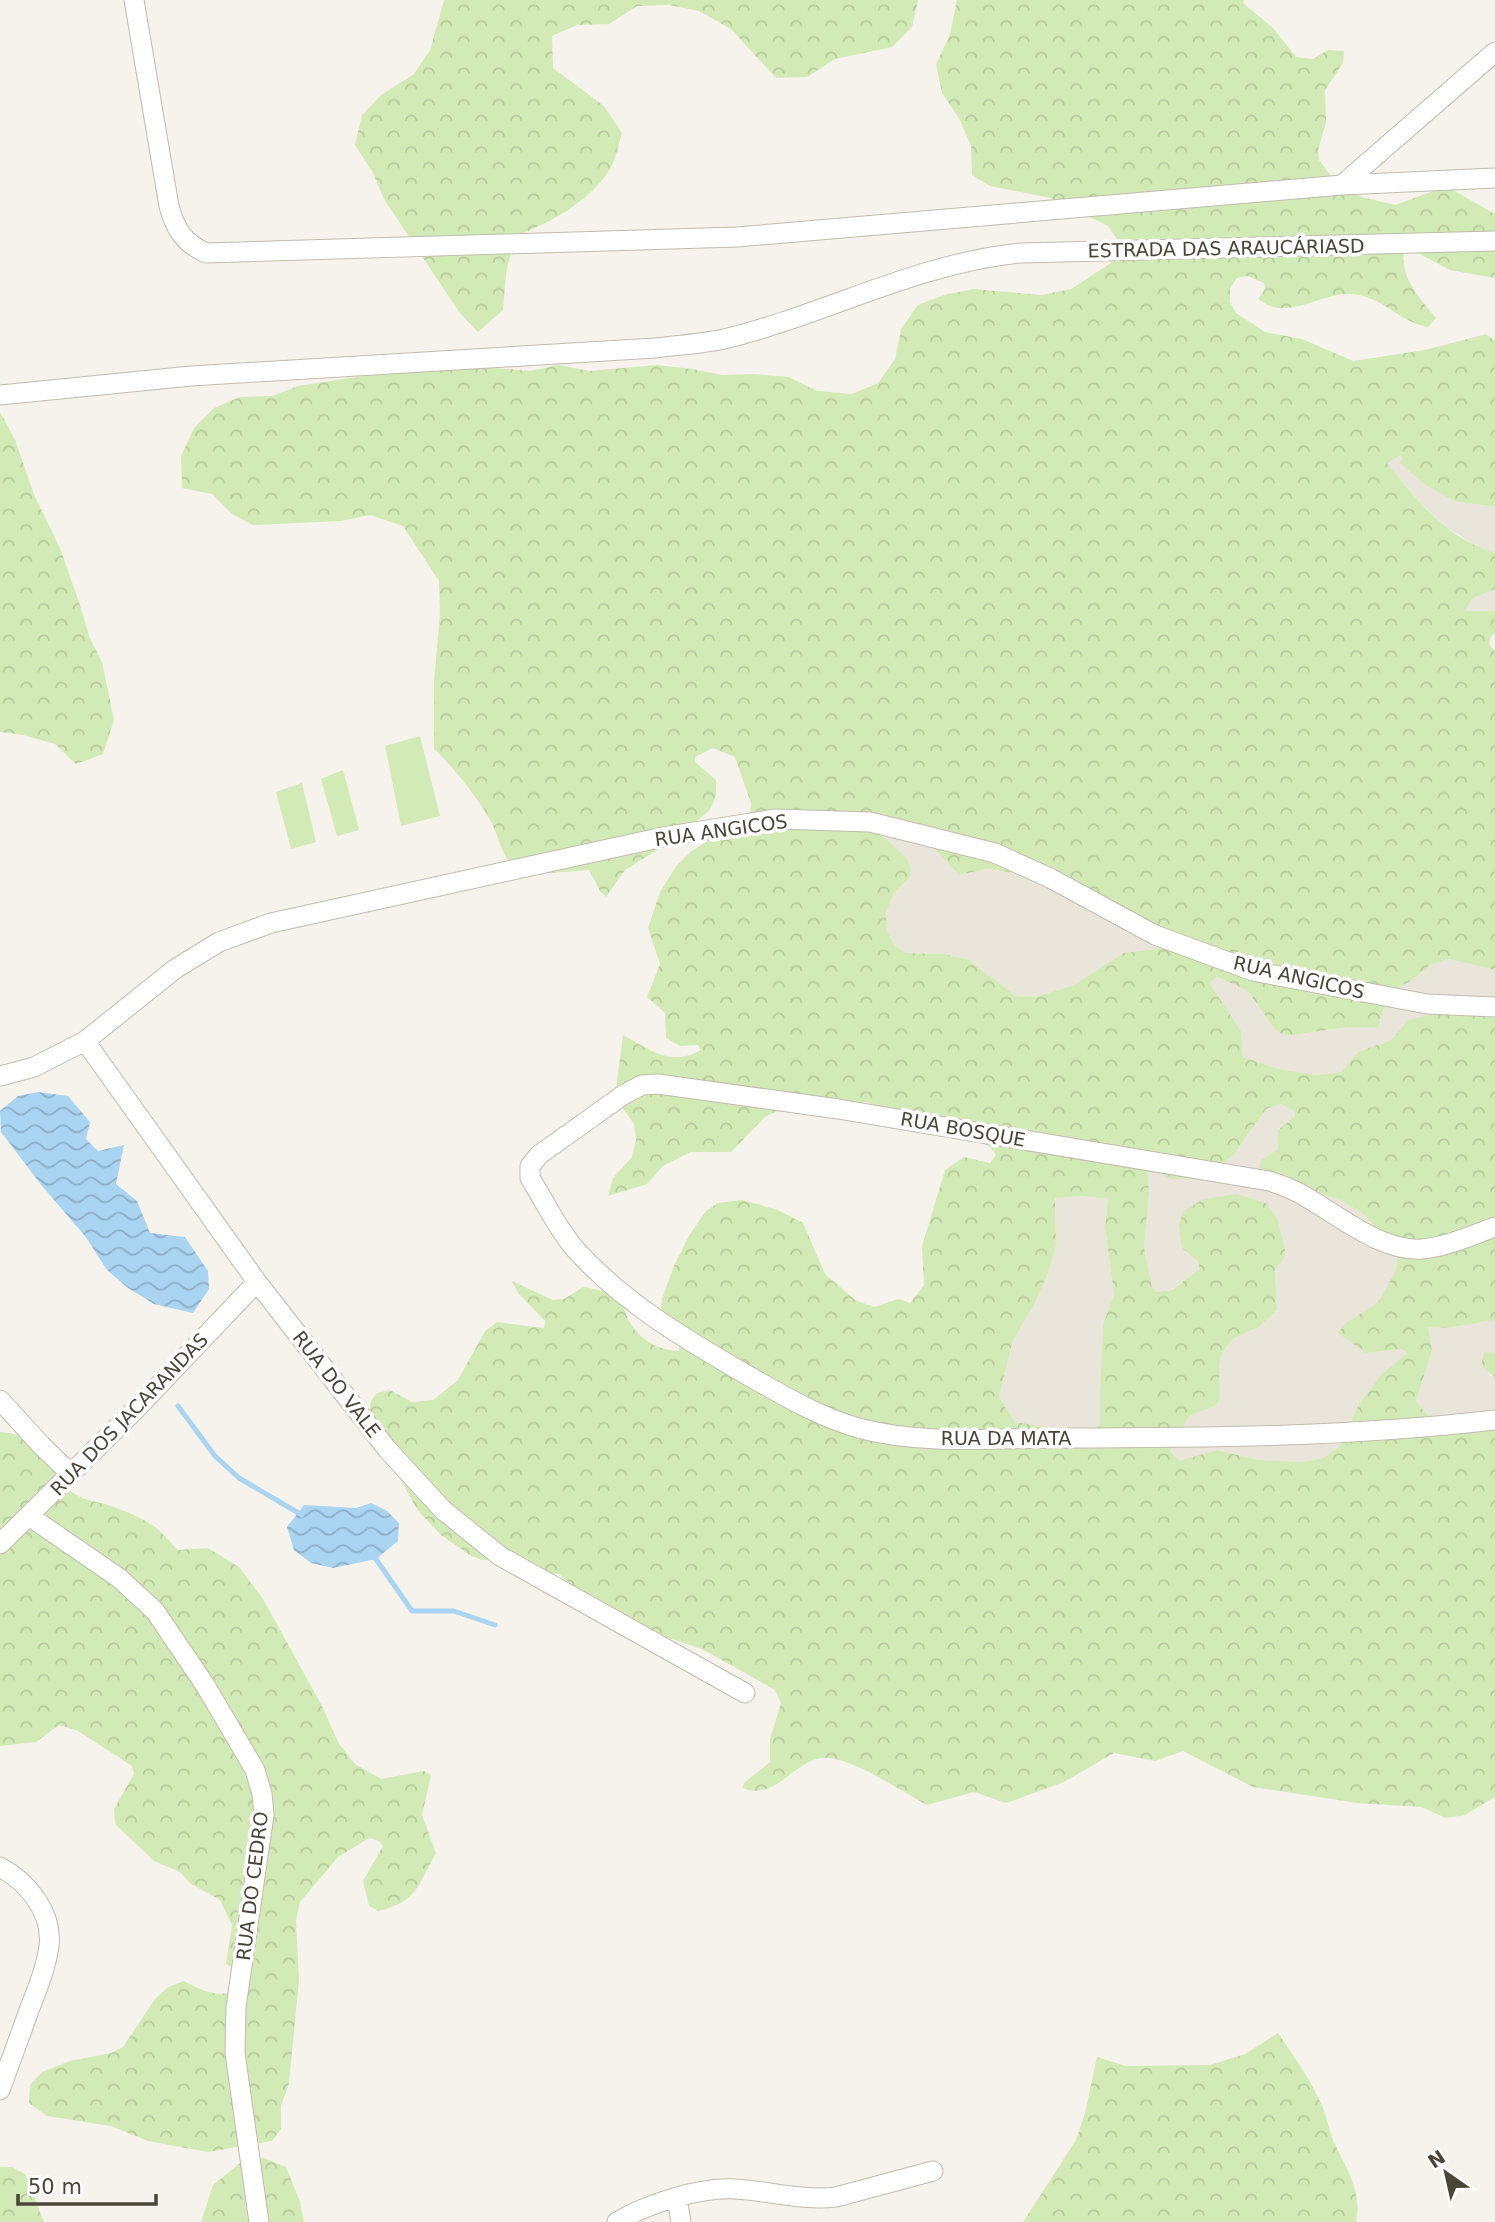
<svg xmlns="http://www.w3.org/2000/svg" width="1495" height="2222" font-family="'DejaVu Sans',sans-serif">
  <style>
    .residential { fill: #eae5da }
    .forest { fill: url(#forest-crowns); fill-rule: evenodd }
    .garden { fill: #d2eab5 }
    .water { fill: url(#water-waves) }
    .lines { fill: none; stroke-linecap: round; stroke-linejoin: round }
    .stream { stroke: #a9d4f2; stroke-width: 5 }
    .minor-casing { stroke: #c2bbae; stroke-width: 21 }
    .minor { stroke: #fff; stroke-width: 19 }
    .labels { text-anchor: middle; stroke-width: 7; stroke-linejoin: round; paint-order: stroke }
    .street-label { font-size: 19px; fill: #4b4439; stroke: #fff }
  </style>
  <defs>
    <pattern id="forest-crowns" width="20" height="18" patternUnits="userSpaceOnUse" patternTransform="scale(1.75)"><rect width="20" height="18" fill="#d2eab5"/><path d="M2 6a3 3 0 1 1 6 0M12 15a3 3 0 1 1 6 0" fill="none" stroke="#b6ca9c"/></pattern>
    <pattern id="water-waves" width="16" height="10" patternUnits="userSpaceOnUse" patternTransform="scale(1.75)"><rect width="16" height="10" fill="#a9d4f2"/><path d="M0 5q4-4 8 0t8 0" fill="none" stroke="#8caec5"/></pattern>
  </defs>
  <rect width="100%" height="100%" fill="#f6f3ec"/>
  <!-- residential -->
  <path class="residential" d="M1401,454L1403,458L1399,461L1425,485L1454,501L1495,507V553L1479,548L1443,525L1410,493L1387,463Z
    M1495,589V611L1463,612L1473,598Z
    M880,836L925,839L959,875L986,869L1038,876L1172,947L1123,953L1074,985L1035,997L1016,996L968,960L945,954L907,953L895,946L887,931L886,913L893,894L910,877Z
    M1448,959L1495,970V1007L1408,1020L1391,1040L1358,1052L1341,1072L1317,1075L1279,1069L1243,1057L1241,1031L1208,983L1217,977L1248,991L1275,1030L1286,1036L1348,1027L1378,1028L1389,992L1411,981L1430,965Z
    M1281,1104L1294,1111L1295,1118L1278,1130V1149L1261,1160L1260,1171L1340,1200L1362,1213L1376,1228L1399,1244L1396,1270L1378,1304L1347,1322L1366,1353L1402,1349L1408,1353L1380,1376L1359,1404L1339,1447L1323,1458L1304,1462L1258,1460L1217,1450L1179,1462L1169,1451L1189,1416L1215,1406L1220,1399L1219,1364L1223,1351L1234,1338L1259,1327L1277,1310L1275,1269L1284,1259L1199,1262V1269L1171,1290L1156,1292L1152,1287L1144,1247L1149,1194L1147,1161L1190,1169L1234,1154L1266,1109Z
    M1080,1196L1108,1199L1105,1227L1114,1295L1103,1324L1100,1392V1426L1073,1431L1015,1422L999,1397L1013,1340L1034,1305L1048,1273L1056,1246L1055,1197Z
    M1495,1320V1353L1484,1352L1489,1375L1495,1378V1429L1445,1427L1426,1415L1416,1401L1432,1351L1427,1326L1447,1328Z"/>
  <!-- forest -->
  <path class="forest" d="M444,0H918L912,27L892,47L835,59L807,77L776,78L731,29L699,11L669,5L637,6L609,24L577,25L552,36L553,68L604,106L622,133C618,145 616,159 610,169C590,202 549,223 514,237L506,275L503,310L478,332L459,312L384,199L373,173L355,145L362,115L381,95L414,74L430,50Z
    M957,0H1244L1243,3L1273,28L1296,57L1313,59L1328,50L1344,51L1343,63L1325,90L1326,122L1318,150L1319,160L1333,179L1362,197L1395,205L1439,189H1451L1495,214V278L1450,270L1416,252L1404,251C1399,277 1421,300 1436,318L1428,327C1402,323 1385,300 1359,295C1329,289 1300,314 1273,307C1268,306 1263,302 1258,299L1265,289L1264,283L1247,276L1237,278L1230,288V302L1236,313L1265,332L1302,339L1353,361L1425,350L1486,334L1495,341V507L1454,501L1425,485L1399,462L1403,458L1401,455L1387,463C1416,501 1448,539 1495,553V589L1473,598L1464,611H1495V634L1491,636L1489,644L1495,651V970L1448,959L1430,965L1411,981L1389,992L1378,1028L1348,1027L1286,1036L1275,1030L1248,991L1217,977L1209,983L1241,1031L1243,1057L1279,1069L1317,1075L1341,1072L1358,1052L1391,1040L1408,1020L1478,1004L1495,1007V1320L1447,1328L1428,1327L1432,1351L1416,1401C1439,1434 1460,1428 1495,1429V1797L1465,1815L1446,1818L1421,1807L1357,1803L1253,1787L1183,1751L1155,1761L1114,1753L1064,1782L1006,1803L974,1792L927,1805C901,1791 856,1760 828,1758C797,1755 776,1803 743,1788L744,1783L770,1762V1739L781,1703L775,1690L702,1649L638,1628L585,1596L559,1574L534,1572L505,1560H483L471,1556L441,1535L418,1511L375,1434L369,1414L371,1401L377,1393L390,1390L412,1402L433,1400L458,1380L485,1331L497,1322L544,1328L545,1321L518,1293L512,1281L553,1300L564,1299L583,1287C595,1289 611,1291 619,1301C624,1306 626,1315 629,1321C640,1340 657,1350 679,1351L680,1342L660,1317L662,1299L673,1268L690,1234L706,1211L718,1203L742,1200L778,1210L803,1223L825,1274L855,1300L874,1307L898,1299L910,1303L924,1285L922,1246L945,1170L964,1157L990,1163L996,1155L990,1147L975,1140L906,1123L867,1102L814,1113L783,1108L765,1117L731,1152H691L663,1166L647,1184L608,1196L613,1178L632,1157L636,1140L634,1124L615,1097L623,1035C651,1050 670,1067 701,1050L698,1045L680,1046L666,1038L665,1013L647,997L660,964L648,928L660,892L677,865L692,851L750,814L751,803L735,757L713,748L695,757V762L716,780V796L710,810L672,841L625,870L606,897L600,891L589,870C573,871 533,876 520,871C506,865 500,844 495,830C487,809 452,765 434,749V682L440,613L439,581L403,526L370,515L341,521L253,525L232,514L212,494L182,488L181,456L194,428L214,408L240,397L272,396L298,386L363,376L389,365L463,369L495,368L530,371L559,365L589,371L657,365L692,369L722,375L754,374L789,377L817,391L852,394L878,383L895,359L901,329L918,305L944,295L973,289L1042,295L1071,289L1126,253L1108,226L1051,198L990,186L972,175L971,146L960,120L942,93L936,64L950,35ZM882,836L925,839L959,875L987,869L1038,876L1171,947L1123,953L1074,985L1035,997L1016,996L968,960L945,954L907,953L895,946L887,931L886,913L893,894L910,877L911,868L906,857ZM1281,1104L1294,1111L1295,1117L1278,1130V1149L1261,1160L1259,1171L1340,1200L1362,1213L1376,1228L1399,1244L1396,1270L1378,1303L1347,1322L1338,1333L1366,1353L1402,1349L1407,1353L1380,1376L1359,1404L1339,1447L1323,1458L1304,1462L1258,1460L1217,1450L1179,1461L1170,1451L1189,1416L1215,1406L1220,1399L1219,1364L1223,1351L1234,1338L1259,1327L1277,1310L1275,1269L1284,1259L1285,1249L1277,1218L1266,1203L1236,1194L1204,1199L1183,1211L1179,1225L1182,1248L1199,1262V1269L1172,1290L1156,1292L1152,1287L1144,1247L1149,1194L1147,1162C1160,1172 1169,1184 1186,1178L1190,1169L1222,1164L1234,1154L1266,1109ZM1080,1196L1108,1199L1105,1227L1114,1295L1103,1324L1100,1392V1426L1073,1431L1015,1422L999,1397L1013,1340L1034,1305L1048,1273L1056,1246L1055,1198Z
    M0,412L15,440L35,497L60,548L81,608L89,636L102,662L114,720L103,754L76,764L55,744L23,735L0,732Z
    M1484,1352L1495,1353V1378L1481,1365Z
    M0,1432C51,1435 44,1475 75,1494C85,1501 100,1502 111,1506C125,1511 143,1518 155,1527C163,1533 170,1542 178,1550L208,1548L239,1567L263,1599L322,1706L339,1744L355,1764L381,1779L424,1771L431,1775L422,1815L436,1853C418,1885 417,1902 378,1911L369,1906L363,1881L383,1846L379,1841L369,1838L338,1857L300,1902L296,1921L299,1980L289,2083L281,2106V2129L272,2141L208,2152L148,2141L111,2126L47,2116L29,2103L30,2085L42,2072L70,2061L111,2053L123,2047L155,1999L168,1987L184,1981C201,1990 216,1998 236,1991L238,1971L226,1964L232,1925L220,1900L191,1884L180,1872L154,1861L115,1824L114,1809L134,1774L132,1766L78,1731L59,1725L36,1742L0,1746Z
    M1278,2033C1294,2057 1312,2081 1323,2108C1327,2118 1329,2130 1333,2140C1345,2167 1363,2191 1356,2222H1023L1076,2140L1085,2113L1097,2057L1126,2066L1210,2065L1245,2054Z
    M264,2158L286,2167L300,2202L304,2222H201L213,2185L240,2163Z
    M0,2167H12L25,2174L44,2222H0Z"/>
  <!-- garden -->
  <path class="garden" d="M420,736L440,816L401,826L385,746Z
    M343,770L359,830L337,836L321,779Z
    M302,783L316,842L291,849L276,792Z"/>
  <!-- water -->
  <path class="water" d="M38,1092L68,1096L90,1122L86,1139L98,1151L124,1145L116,1184L137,1201L150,1233L185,1237L208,1271L209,1289L193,1313L154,1304L128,1288L107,1270L85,1236L42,1186L1,1132L0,1111L18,1096Z
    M371,1503L387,1511L399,1523L398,1541L376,1559L333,1568L311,1563L294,1550L287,1527L304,1505L356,1508Z"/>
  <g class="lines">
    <!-- stream -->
    <path class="stream" d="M178,1406L215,1456L239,1478L302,1515
      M371,1556L376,1559L412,1611H454L495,1625"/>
    <!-- minor casing -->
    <g class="minor-casing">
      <path id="minor" d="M134,0L169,206C175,229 184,243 206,253L737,237L1342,185L1495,178
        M1342,185L1495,52
        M0,395L191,376L655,348C677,345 702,344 724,339C824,315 917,263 1021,253L1495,241
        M85,1041L257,1282L387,1449L443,1510L500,1556L745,1693
        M0,1076L34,1067L85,1041L175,969L219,942L271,923L663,837L776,819L870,822L995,853L1052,879L1155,935L1253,971L1427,1004L1495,1007
        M1495,1227C1472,1235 1447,1247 1422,1249C1378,1252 1333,1210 1295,1191C1287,1187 1278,1184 1269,1181L838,1109L658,1084L642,1085L623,1095L539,1155L530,1166V1178C544,1200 558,1230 576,1250C624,1303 685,1339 747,1375C784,1396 821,1418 862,1429C925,1445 994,1438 1059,1438C1204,1438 1350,1437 1495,1420
        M0,1400L42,1446L71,1474
        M29,1516L119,1578L155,1611L205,1685L255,1770L262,1794L264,1815L236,2007L235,2053L259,2222
        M0,1544L138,1407L257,1282
        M0,1867C28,1882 53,1913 49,1946C46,1969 36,1992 28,2013C19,2039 9,2065 0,2090
        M677,2198L681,2222
        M617,2222C646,2204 700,2187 735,2189C769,2191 803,2201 836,2197L933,2171"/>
    </g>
    <!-- minor -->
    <use href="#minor" class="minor"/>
  </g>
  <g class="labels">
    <!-- street labels -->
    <g class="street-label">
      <text transform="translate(1226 248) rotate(-1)" y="7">ESTRADA DAS ARAUCÁRIASD</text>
      <text transform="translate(721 830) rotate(-8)" y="7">RUA ANGICOS</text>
      <text transform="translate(1299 977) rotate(13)" y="7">RUA ANGICOS</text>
      <text transform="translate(963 1129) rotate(10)" y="7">RUA BOSQUE</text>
      <text transform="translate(337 1384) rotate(52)" y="7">RUA DO VALE</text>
      <text transform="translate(129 1414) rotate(-46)" y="7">RUA DOS JACARANDAS</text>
      <text x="1006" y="1445">RUA DA MATA</text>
      <text transform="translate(252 1886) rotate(-83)" y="7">RUA DO CEDRO</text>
    </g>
  </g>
  <!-- north arrow -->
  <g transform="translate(1446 2173) rotate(326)" stroke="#ffffff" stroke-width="5" paint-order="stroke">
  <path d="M0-5L12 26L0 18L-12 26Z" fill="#4b4439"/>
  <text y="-10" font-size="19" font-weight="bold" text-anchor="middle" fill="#4b4439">N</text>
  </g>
  <!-- scale -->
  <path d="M18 2194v10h138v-10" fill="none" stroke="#4b4439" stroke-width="3.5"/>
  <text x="28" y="2194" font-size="21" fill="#4b4439" stroke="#ffffff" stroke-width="5" paint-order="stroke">50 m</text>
</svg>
